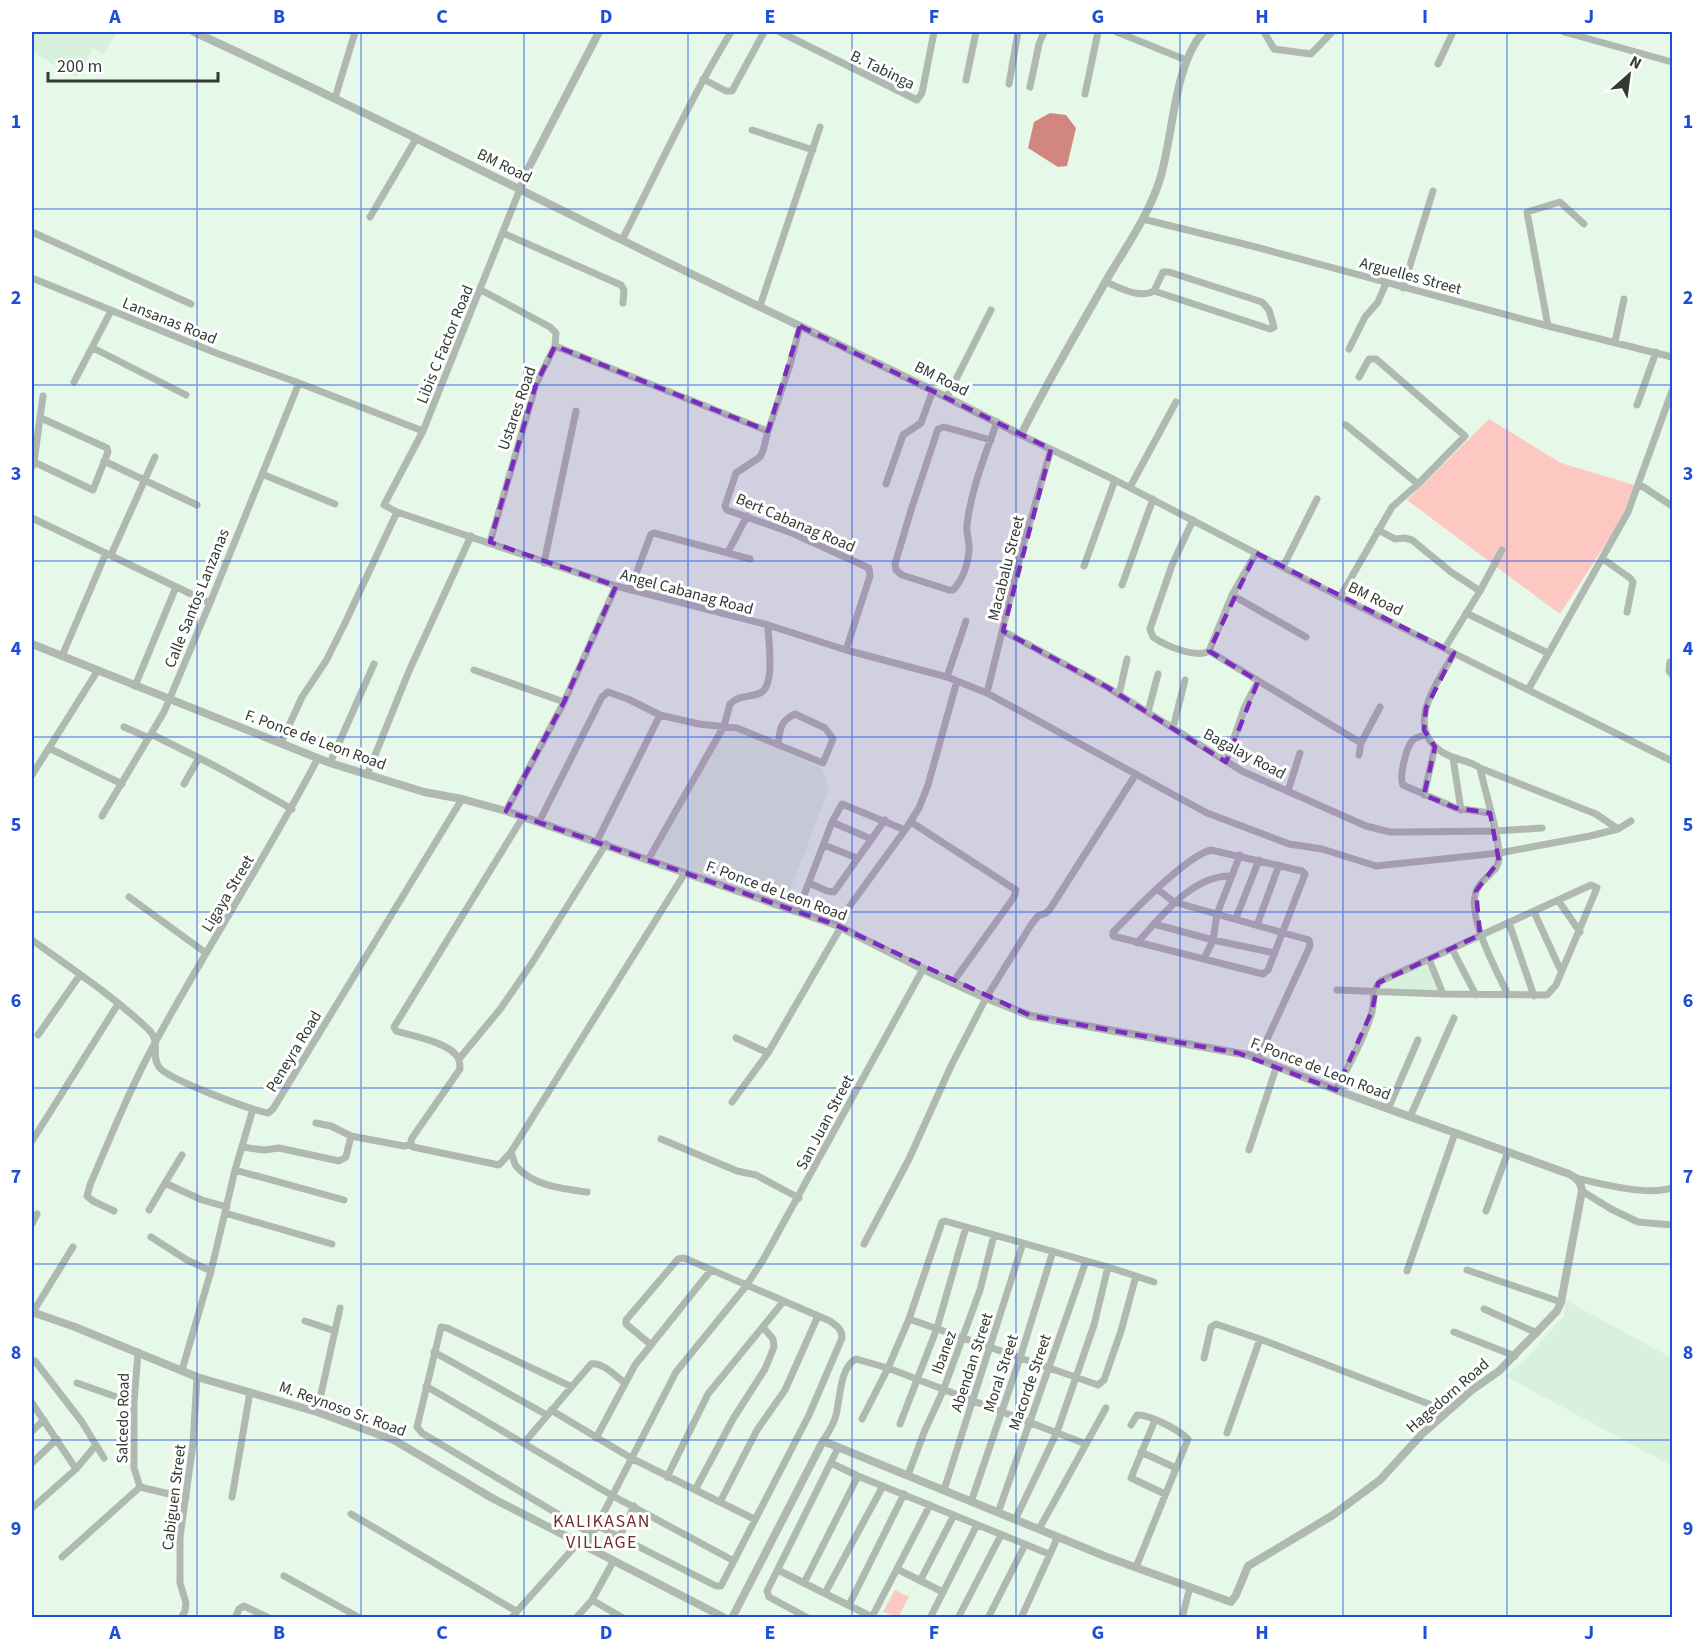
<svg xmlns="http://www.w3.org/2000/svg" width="1704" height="1649" font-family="'Source Sans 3',sans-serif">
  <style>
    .built { fill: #d7f1dc }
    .green { fill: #fdc8c2 }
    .water { fill: #d1877f }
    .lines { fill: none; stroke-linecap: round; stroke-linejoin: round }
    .minor { stroke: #afb8b1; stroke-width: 7 }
    .tertiary { stroke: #afb8b1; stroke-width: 8 }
    .marked { fill: #7b2cbf; fill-opacity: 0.2; stroke: #7b2cbf; stroke-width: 4.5; stroke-dasharray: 12 8; stroke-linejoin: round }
    .grid { fill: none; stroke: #1d4ed8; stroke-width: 1.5; stroke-opacity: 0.55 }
    .labels { text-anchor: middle; stroke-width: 6; stroke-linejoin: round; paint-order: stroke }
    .street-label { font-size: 16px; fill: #323a33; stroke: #fff }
    .neighbourhood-label { font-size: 18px; letter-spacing: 1.5px; fill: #722c28; stroke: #fff }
    .neatline { fill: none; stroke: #1d4ed8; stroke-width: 2 }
    .grid-label { font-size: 20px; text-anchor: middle; font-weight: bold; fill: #1d4ed8 }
  </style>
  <rect width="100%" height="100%" fill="#e6f9e9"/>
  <!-- built -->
  <path class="built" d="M32,32H118L103,54L93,49L77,77L32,52Z
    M724,726L822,768L829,789L785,903L651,855Z
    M1429,962L1440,990H1382L1381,986L1384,982Z
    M1565,1300L1672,1358V1466L1505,1376L1526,1359L1564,1316Z"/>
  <!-- green -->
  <path class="green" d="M1489,419L1561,463L1634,485L1620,522L1560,614L1407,500Z
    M895,1590L909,1597L898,1617L883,1612Z"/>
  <!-- water -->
  <path class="water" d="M1050,113L1066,115L1076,128L1067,166L1058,167L1028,148L1034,122Z"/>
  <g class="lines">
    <!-- minor -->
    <path class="minor" d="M780,32L917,100L922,93L934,32
      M1117,32L1186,60
      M1264,32L1274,49L1311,54L1332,32
      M1564,32L1672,62
      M1438,64L1453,32
      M703,79L726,91H732L764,32
      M966,80L976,32
      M1009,84L1018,32
      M1030,87L1039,44L1044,32
      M1085,94L1098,32
      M335,98L355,32
      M752,130L813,150
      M520,189L423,431L384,505L397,512L616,586L768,625L846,650L947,677L987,693L1207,813L1289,844L1322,849L1376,866L1499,853L1590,836L1618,829L1631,821
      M370,217L416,139
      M1143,219L1252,246L1548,326L1672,357
      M32,232L191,304
      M503,233L621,285L624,290L623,303
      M622,240C658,170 690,99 731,32
      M32,278L216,353L299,383L423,431
      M1106,282C1120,288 1139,299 1154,291L1163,272H1169L1262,302L1269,310L1274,327L1270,329L1154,291
      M1403,288L1433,191
      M481,290L550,327L556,333L555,346L536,384L490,542
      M760,306L820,127
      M800,326L789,368L768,431L763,451L760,457L736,473L725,506L727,510L792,533L869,568L870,576L846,650
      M1548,326L1527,212L1560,202L1584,224
      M1615,342L1624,299
      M555,346L768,431
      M93,348L186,395
      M1349,349L1365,317L1378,302L1386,283
      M74,382L111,311
      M947,397L991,310
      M1637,405L1656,352
      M1346,425L1418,484
      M1021,435L1115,480L1340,597L1672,761
      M991,440L944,427L938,429L912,507L895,564L896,570L902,575L949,590H953C962,581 968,565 969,552C970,543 966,534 967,525C971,490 985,455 997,422
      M104,461L197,505
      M34,462L93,490L108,452L107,448L41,418
      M32,467L34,462L43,396
      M262,474L335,504
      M886,484L903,435L921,423L933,390
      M1639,484L1672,506
      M1130,487L1176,402
      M32,518L210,603
      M1193,520L1172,565L1150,629L1153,637C1164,645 1196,659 1209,651L1361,743L1380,707
      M1378,530L1395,539L1404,538L1412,540L1451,572L1480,591
      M728,552L747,516
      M111,555L155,457
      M1603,559L1630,578L1633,582L1627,612
      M544,563L576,411
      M1084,566L1115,480
      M1283,567L1317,499
      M1122,585L1153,499
      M630,590L651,534L654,533L750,559
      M1232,595L1306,637
      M1340,597L1392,507L1418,484L1465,436L1376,359H1369L1359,377
      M1466,613L1548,653
      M1003,631L1107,687L1242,771L1366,826L1390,832H1407L1495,831L1542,828
      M1445,648L1480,591L1502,550
      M1209,651L1232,595L1256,553
      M1454,653C1438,683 1403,726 1442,752C1454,760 1469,760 1480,768C1485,793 1500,836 1499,859C1498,873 1480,878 1476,892C1467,918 1497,971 1508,995
      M62,656L106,553
      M1670,662L1669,671L1672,675
      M474,670L564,702
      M947,677L966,621
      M135,686L176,587
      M1528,690L1628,512L1672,391
      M987,693L1021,554L1051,449
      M1119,695L1127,659
      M1148,712L1158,674
      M124,727L149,738L151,734L217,767L292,809
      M1173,728L1185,680
      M1426,735C1421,736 1415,737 1412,741C1406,748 1399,777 1403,785L1456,808L1490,813
      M281,743L302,697L326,661L345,623L397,512
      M49,748L122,784
      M1359,755L1361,743
      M1453,758L1461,810
      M1226,761L1245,706L1258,681
      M330,763L374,664
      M1480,768L1596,814L1618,829
      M32,775L98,670
      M367,775L409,671L471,536
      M184,784L199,758
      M1288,791L1300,753
      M1424,795L1435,747
      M506,811L564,702L616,586
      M102,816L164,712L210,603L299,383
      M539,822L602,697L608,692L628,699L660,715L699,724L737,728L823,763L833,739L825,728L795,714C780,721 780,729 778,745
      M832,822L871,839
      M911,822L1016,890L1014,897L953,982
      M597,841L660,715
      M824,845L857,858
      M1211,850L1302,871L1305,874L1268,970L1263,974L1113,936V932C1133,912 1186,856 1211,850Z
      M648,860L724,726L730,704C740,694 750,698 760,693C776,686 768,640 768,625
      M809,883L827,891L834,892L885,820
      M1157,889L1174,902L1309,940L1310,946L1258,1059
      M129,897L206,953
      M1558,900L1580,932
      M798,911L832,822L842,804L905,830
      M1534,912L1561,971
      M1236,918L1259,860
      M1509,923L1534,996
      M1154,924L1213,940L1275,953
      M836,925L905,830L919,808L928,785L957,681
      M1257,925L1279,865
      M32,940C71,968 113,996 148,1029C162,1042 150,1054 159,1067C167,1079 251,1110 268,1113L273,1109L462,799
      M1137,943C1161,917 1192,875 1231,876
      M1452,949L1476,995
      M1204,959L1213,940L1217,914L1240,855
      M1429,959L1443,994
      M38,1035L80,975
      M736,1038L768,1053
      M459,1059L501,1008L532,963L606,844
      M1336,1090C1349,1065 1364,1039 1372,1012C1375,1000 1371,991 1381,981L1591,885L1597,888L1556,985L1547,995L1443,994L1337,990
      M732,1102L768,1053L841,927
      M1388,1109L1418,1040
      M1410,1117L1454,1018
      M316,1123L331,1126L351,1136L404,1146L410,1145L412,1138L460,1069C460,1065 460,1059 456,1055C446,1042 412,1036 396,1031L394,1027L523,817
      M661,1139L737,1171L756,1175L799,1198
      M32,1141L118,1004
      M411,1142L413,1147L499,1165L511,1152
      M242,1147L264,1150L279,1148L339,1161L346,1157L351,1136
      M1249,1150L1276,1068
      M182,1155L165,1183L202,1200L227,1207
      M235,1170L344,1200
      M1576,1178C1601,1184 1648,1196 1672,1188
      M1582,1191L1611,1209L1638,1222L1672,1225
      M587,1192C563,1189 533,1186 516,1166C514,1163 513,1157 511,1152L685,873
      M149,1210L165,1183
      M114,1211L93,1201L87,1196L90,1185C111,1136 131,1086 157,1039C209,944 268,854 318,758
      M1486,1211L1508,1152
      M225,1213L332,1244
      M32,1224L37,1214
      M151,1237L187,1260L211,1271
      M864,1244L909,1159L951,1066L986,998L1031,925L1038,916L1046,913L1050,909L1136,774
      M1467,1270L1561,1302
      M1407,1271L1455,1133
      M1484,1309L1537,1333
      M33,1312L73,1247
      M909,1319L1098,1385L1104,1380L1121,1331L1136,1276
      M305,1321L335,1331
      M1454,1332L1515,1356
      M434,1352L547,1415
      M1204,1358L1211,1327L1216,1324L1260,1339L1447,1411
      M32,1364L35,1361L82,1422L104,1458
      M182,1370L211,1271L235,1170L253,1109
      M77,1383L134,1403
      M426,1386L613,1496L734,1561
      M570,1386L447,1328L441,1327L417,1427L422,1433L593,1535
      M32,1403L76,1469
      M551,1410L631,1458L754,1519
      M317,1412L340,1308
      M862,1419L888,1368L909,1319L942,1222L945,1221L1108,1267L1154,1282
      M1155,1420L1131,1478L1165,1494
      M900,1424L937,1328L966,1227
      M1131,1425L1137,1415C1149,1414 1179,1430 1188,1439L1136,1567
      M32,1431L44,1420
      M1227,1433L1260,1339
      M596,1438L635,1365L711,1270
      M823,1441C828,1433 834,1424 836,1415C840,1400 840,1366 856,1359L888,1368L1086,1444
      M524,1443L591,1364C603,1362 615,1376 625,1383
      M1141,1452L1176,1468
      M32,1463L57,1439
      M831,1463L858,1476L1049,1554
      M908,1475L925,1430L943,1391L980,1290L994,1235
      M667,1477L708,1394L783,1302
      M140,1487L186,1498
      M695,1490L733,1419L765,1369L774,1347L773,1339L763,1327
      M944,1490L1023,1243
      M232,1497L250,1392
      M720,1502L757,1430L785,1390L818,1316
      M971,1502L1020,1358L1053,1251
      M32,1508L76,1469L96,1445
      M998,1513L1086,1261
      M351,1514L516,1611
      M1015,1520L1057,1432L1094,1325L1108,1267
      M598,1526L716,1586H721L809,1415L842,1338C842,1329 837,1326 830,1321L684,1258L678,1259L626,1320V1324L650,1344
      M1039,1529L1106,1408
      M619,1538L634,1506
      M586,1547L676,1372L746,1286L763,1260L923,969
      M62,1557L140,1487L134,1468V1403L138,1352
      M897,1569L943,1592
      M778,1570L874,1618
      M284,1576L360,1618
      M920,1581L954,1515
      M804,1583L858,1476
      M825,1593L883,1486
      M592,1600L623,1618
      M849,1605L904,1494
      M872,1617L930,1505
      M181,1618L185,1611L186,1603L180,1583V1537L193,1444L197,1377
      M235,1618L239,1609L244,1606L269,1618
      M511,1618L579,1542
      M576,1618L592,1600L614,1560
      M808,1618L769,1597L767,1591L836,1452
      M930,1618L977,1525
      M958,1618L1001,1535
      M988,1618L1025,1545
      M1021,1618L1056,1541
      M1182,1618L1190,1587"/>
    <!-- tertiary -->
    <path class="tertiary" d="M194,32C338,98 480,170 622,240C755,306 890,367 1021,435C1047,382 1078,331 1107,279C1126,247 1149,215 1160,179C1174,133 1173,68 1203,32
      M520,189L527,171L599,32
      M32,644L330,763L424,792L462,799L506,811L836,925L923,969L986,998L1031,1016L1248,1055L1336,1090L1569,1174C1577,1178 1581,1182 1582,1191L1561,1302L1557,1311L1499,1371L1472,1390L1422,1434L1380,1480L1333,1515L1248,1566L1236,1595L1231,1602L1107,1557L823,1441L732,1618
      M32,1312L75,1327L197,1377L317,1412L394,1440L492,1498L725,1618"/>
  </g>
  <!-- marked area -->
  <path class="marked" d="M800,326L1051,449L1003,631L1107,687L1226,762L1258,681L1209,651L1256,553L1454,653L1426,708L1424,730L1435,747L1424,795L1456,808L1490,813L1499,861L1476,891L1480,935L1378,983L1372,1011L1336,1090L1238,1053L1031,1016L836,925L506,811L564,702L616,586L490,542L536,384L555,346L768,431Z"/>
  <!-- grid -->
  <path class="grid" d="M197,32V1618M361,32V1618M524,32V1618M688,32V1618M852,32V1618M1016,32V1618M1180,32V1618M1343,32V1618M1507,32V1618M32,209H1672M32,385H1672M32,561H1672M32,737H1672M32,912H1672M32,1088H1672M32,1264H1672M32,1440H1672"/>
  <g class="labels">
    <!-- street labels -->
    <g class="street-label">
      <text transform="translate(883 69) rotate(26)" y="6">B. Tabinga</text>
      <text transform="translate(505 165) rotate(26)" y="6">BM Road</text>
      <text transform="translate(1411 275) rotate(15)" y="6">Arguelles Street</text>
      <text transform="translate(170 320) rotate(22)" y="6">Lansanas Road</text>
      <text transform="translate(444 344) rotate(-68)" y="6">Libis C Factor Road</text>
      <text transform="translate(942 378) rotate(27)" y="6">BM Road</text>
      <text transform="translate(516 408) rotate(-71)" y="6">Ustares Road</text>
      <text transform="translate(796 522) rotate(23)" y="6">Bert Cabanag Road</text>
      <text transform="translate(1005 568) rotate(-76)" y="6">Macabalu Street</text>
      <text transform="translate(687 591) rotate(15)" y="6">Angel Cabanag Road</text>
      <text transform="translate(196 598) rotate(-68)" y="6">Calle Santos Lanzanas</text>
      <text transform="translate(1376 598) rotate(26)" y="6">BM Road</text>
      <text transform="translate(316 739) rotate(20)" y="6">F. Ponce de Leon Road</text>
      <text transform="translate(1245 753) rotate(28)" y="6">Bagalay Road</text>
      <text transform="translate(777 890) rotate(20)" y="6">F. Ponce de Leon Road</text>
      <text transform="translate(227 893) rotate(-59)" y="6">Ligaya Street</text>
      <text transform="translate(293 1051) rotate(-59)" y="6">Peneyra Road</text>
      <text transform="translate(1321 1068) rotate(21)" y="6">F. Ponce de Leon Road</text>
      <text transform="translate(824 1122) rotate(-62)" y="6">San Juan Street</text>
      <text transform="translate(943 1352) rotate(-70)" y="6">Ibanez</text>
      <text transform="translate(971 1362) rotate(-72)" y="6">Abendan Street</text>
      <text transform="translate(1000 1373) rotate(-72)" y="6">Moral Street</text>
      <text transform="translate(1029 1382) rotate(-71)" y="6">Macorde Street</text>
      <text transform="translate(1447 1395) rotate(-41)" y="6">Hagedorn Road</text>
      <text transform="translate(343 1408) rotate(20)" y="6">M. Reynoso Sr. Road</text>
      <text transform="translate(122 1418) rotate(-89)" y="6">Salcedo Road</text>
      <text transform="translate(173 1497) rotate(-83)" y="6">Cabiguen Street</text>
    </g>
    <!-- neighbourhood labels -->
    <g class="neighbourhood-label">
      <text x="602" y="1527">KALIKASAN<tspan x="602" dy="21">VILLAGE</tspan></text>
    </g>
  </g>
  <!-- border -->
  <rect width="1704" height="1649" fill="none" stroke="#ffffff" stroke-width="66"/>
  <!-- north arrow -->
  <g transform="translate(1629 75) rotate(28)" stroke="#ffffff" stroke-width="4.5" paint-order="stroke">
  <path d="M0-4.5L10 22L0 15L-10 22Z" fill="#323a33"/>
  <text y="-9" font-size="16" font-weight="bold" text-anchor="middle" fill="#323a33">N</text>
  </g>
  <!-- scale -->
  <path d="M48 72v9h170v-9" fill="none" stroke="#323a33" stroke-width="3"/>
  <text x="57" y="72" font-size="18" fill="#323a33" stroke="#ffffff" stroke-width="4.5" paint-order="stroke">200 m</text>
  <rect x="33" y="33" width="1638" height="1583" class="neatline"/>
  <g class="grid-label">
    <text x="115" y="23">A</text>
    <text x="279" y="23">B</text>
    <text x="442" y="23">C</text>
    <text x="606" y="23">D</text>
    <text x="770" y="23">E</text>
    <text x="934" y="23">F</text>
    <text x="1098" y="23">G</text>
    <text x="1262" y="23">H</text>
    <text x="1425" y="23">I</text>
    <text x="1589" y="23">J</text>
    <text x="16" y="128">1</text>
    <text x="1688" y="128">1</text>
    <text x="16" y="304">2</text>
    <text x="1688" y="304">2</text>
    <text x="16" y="480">3</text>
    <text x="1688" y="480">3</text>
    <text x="16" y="655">4</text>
    <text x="1688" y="655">4</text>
    <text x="16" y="831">5</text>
    <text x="1688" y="831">5</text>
    <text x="16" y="1007">6</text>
    <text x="1688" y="1007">6</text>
    <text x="16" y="1183">7</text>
    <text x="1688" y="1183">7</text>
    <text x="16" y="1359">8</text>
    <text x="1688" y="1359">8</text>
    <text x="16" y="1535">9</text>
    <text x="1688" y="1535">9</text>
    <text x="115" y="1639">A</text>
    <text x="279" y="1639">B</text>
    <text x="442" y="1639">C</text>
    <text x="606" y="1639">D</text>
    <text x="770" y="1639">E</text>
    <text x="934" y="1639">F</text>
    <text x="1098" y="1639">G</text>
    <text x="1262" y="1639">H</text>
    <text x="1425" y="1639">I</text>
    <text x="1589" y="1639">J</text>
  </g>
</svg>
